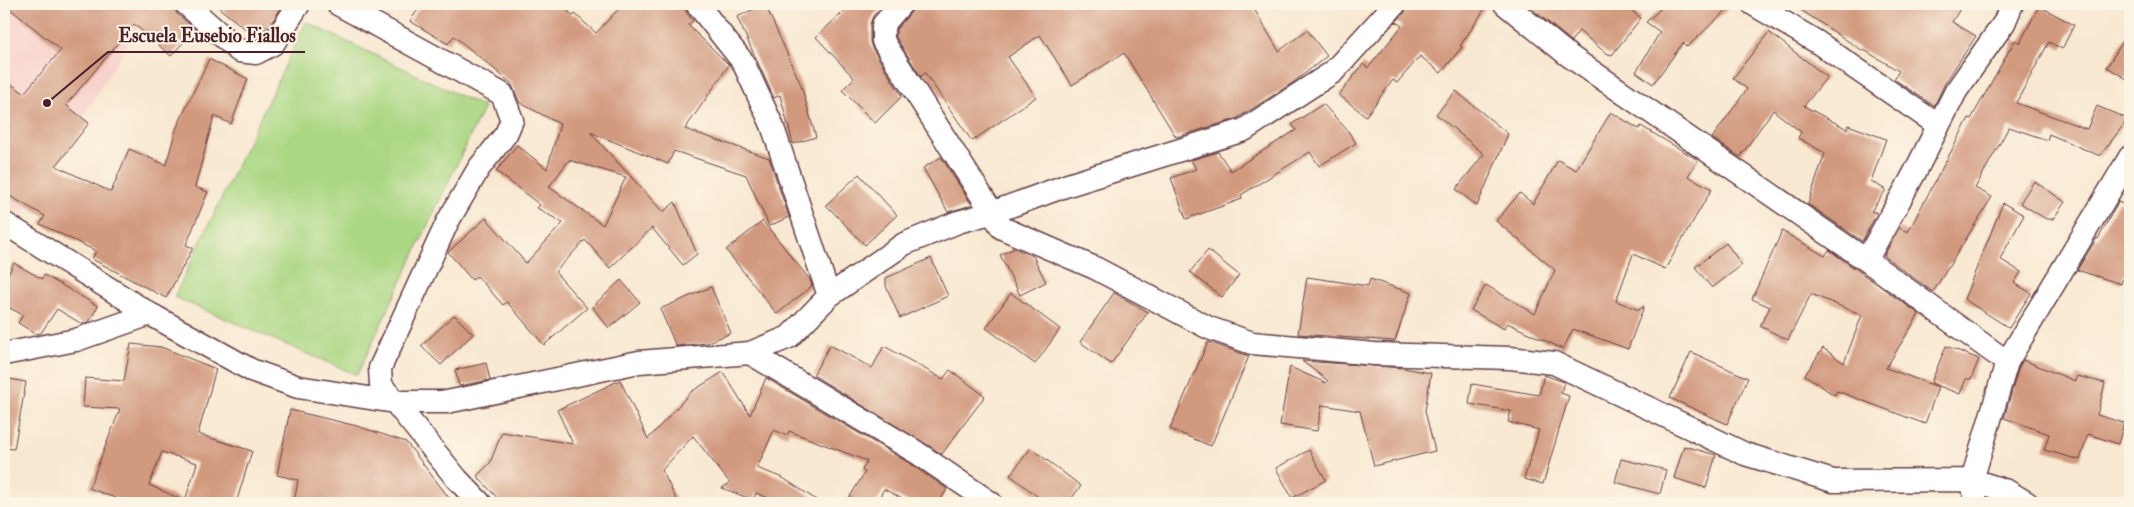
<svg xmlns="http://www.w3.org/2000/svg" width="2134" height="507" font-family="'IM FELL Double Pica',serif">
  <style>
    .built { fill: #f7d0ca }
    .green { fill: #aad783; stroke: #7a7b57 }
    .building { fill: #d1997e; fill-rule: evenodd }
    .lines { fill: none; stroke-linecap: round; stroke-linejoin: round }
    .minor-casing { stroke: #643d44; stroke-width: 25 }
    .minor { stroke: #fff; stroke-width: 22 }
    .leader { fill: none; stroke: #4a1f2b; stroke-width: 2 }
    .callout-dot { fill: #4a1f2b; stroke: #fcf5e5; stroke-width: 2 }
    .callout-label { font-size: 19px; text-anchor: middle; font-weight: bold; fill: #4a1f2b; stroke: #fcf5e5; stroke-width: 4; stroke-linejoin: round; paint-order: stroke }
  </style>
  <rect width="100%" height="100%" fill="#fcf5e5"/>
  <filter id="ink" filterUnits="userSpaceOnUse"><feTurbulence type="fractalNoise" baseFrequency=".02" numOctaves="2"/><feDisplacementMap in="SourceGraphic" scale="10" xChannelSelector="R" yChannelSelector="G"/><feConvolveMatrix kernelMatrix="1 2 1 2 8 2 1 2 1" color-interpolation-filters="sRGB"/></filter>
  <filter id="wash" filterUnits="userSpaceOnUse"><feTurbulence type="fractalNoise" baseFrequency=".0096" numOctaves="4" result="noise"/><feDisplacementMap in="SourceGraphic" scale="20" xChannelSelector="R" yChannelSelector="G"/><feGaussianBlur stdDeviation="1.12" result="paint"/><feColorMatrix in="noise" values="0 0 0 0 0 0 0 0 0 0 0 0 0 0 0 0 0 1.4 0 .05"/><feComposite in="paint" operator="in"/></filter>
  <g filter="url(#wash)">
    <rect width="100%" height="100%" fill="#f8e8d1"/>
    <!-- built -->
    <path class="built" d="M4,4H152L22,216L4,203Z"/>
    <!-- green -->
    <path class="green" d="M306,22L484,107L357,375L174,297Z"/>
    <g id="blocks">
      <!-- building -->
      <path class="building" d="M4,4H172L177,14L195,29L171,56L134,24L66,105L89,123L56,166L111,192L129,149L166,165L176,129L209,59L248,79L231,124L214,116L195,187L208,192L186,245L193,248L166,298L92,259L96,251L40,224L45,216L4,193V79L24,93L61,50Z
        M214,4H284L271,23L257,38Z
        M422,4H560L573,16L575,14L596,33L623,4H684L686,12L693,21L688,25L729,65L685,129L769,158L789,217L769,226L746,175L674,151L668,164L590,132L663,212L675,202L697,254L683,265L652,228L610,268L585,240L555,272L587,308L544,345L507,302L503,305L477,276L472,280L448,252L486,218L526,263L563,223L537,208L540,205L496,171L517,145L547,169L560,124L520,103L511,83L454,36L448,44L410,21ZM569,160L626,177L603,225L549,187Z
        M765,4L801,85L816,137L793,144L780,95L774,98L737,17Z
        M852,4H884L873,16L870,24V42L872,48L902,96L875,123L842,90L854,78L816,37Z
        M914,4H1251L1279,51L1307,30L1327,56L1294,82L1236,119L1176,137L1124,53L1072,85L1040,35L1008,57L1036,97L972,141L925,73L921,77L896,37V30L911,12Z
        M1408,4H1488L1460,46L1462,47L1441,73L1420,56L1397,83L1393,80L1366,116L1339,95L1363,64L1368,68L1402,26L1396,22L1405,12Z
        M1526,4H1623L1641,18L1612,55L1606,53L1579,31L1571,41Z
        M1666,4H1733L1687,47L1683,43L1653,84L1636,72L1660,32L1646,22Z
        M1792,4H1963L1952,22L1976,36L1945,83L1934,106L1894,79L1899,71L1864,50L1863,51Z
        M2039,6L2074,25L2062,49L2049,42L2016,103L2087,129L2097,106L2128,119L2100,156L2049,134L2047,140L2009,127L1975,188L1992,197L1933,292L1884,256L1899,228L1908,232L1969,118L1971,119L2015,40L2020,43Z
        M2130,30V81L2107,67Z
        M1769,32L1827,77L1804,106L1847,129L1848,125L1886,139L1871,181L1886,190L1871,211L1877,213L1862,241L1808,204L1825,153L1798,138L1801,132L1773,110L1740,157L1712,138L1747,89L1733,78Z
        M1456,91L1508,134L1477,206L1456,189L1484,154L1436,114Z
        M1323,104L1348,131L1356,143L1319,166L1310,152L1241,195L1242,199L1186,219L1171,178L1196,169L1191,160L1218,152L1231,171L1296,130L1292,124Z
        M1611,112L1639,129L1641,126L1698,160L1688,176L1712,189L1665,269L1633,254L1616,301L1639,310L1644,306L1628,349L1573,329L1563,349L1507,323L1504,329L1471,310L1486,285L1535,314L1555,270L1496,221L1520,193L1533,204L1558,160L1576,170Z
        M941,157L972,205L948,212L923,168Z
        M859,174L897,215L865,245L826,205Z
        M2034,181L2065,202L2053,219H2046L2020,203Z
        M2118,202L2130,207V254L2121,284L2077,270L2097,238L2098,239Z
        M2003,203L2024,215L2000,259L2021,272L2014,283L2031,293L2009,328L1964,299Z
        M763,221L810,280L812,286L777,314L726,250Z
        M1782,231L1825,256L1829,250L1919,314L1886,368L1938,387L1925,424L1837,391L1834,395L1805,375L1823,348L1844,363L1862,315L1811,294L1788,340L1760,326L1770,307L1752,299Z
        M1726,243L1742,265L1712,288L1695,267Z
        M1015,248L1033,256L1046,282L1020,295L1000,255Z
        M1208,250L1239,275L1222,297L1190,272Z
        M931,258L948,296L900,318L886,286V278Z
        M14,263L42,279L44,275L98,306L89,322L82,324L57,309L41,333L36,334L18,323L23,315L4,305V282Z
        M1307,277L1368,286L1370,279L1411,293L1395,341L1298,334Z
        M621,280L640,302L609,328L592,307Z
        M711,287L731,333L707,343L676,346L660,309Z
        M1011,293L1060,329L1035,364L986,328Z
        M1114,293L1148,312L1111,364L1080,342Z
        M454,315L473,334L441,365L421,346Z
        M1208,342L1249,356L1211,446L1170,429Z
        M131,344L161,347L216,369L198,434L252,451L236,503H128L89,488L120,409L83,407L85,378L124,381ZM162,452L197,463L185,501L149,485Z
        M830,345L872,368L884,346L943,379L950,370L985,396L942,454L813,375Z
        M1946,346L1979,359L1971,379H1966L1960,394L1931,383Z
        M1691,352L1748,378L1727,424L1670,398Z
        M2023,360L2075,381L2077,376L2105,383L2097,415L2124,423L2118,444L2088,434L2080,460L2044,450L2049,434L2004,418L2019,367Z
        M1302,361L1403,368L1431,373L1425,411L1435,451L1374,466L1360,411L1322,405L1317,431L1280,425L1290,367L1326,383L1328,381Z
        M486,363L490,380L459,386L455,370Z
        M723,372L750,415L766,378L909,463L947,489L939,503H910L884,489L876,503H846L865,472L862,470L867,461L789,431L787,436L774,430L757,468L783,478L821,503H780L756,493L753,500L722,488L730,483L693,436L662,470L678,503H502L477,476L490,463L502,432L573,444L557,410L620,380L648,439L691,392Z
        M1544,375L1564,382L1561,393L1569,396L1543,484L1524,479L1539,430L1508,422L1511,411L1469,404L1472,384L1539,395Z
        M4,378L26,382L14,449L4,448Z
        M290,410L357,426L406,442L453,503H294L298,480L277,475Z
        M1684,446L1716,455L1706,488L1674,478Z
        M1031,448L1081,486L1068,503H1046L1010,475Z
        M1309,450L1326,480L1292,498L1276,468Z
        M1621,459L1666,470L1660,494L1615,482Z"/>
    </g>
  </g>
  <g filter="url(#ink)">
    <use href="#blocks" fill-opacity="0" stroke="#643d44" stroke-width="1"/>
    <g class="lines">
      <!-- minor casing -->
      <g class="minor-casing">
        <path id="minor" d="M186,4L239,51L256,53L273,44L299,4
          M338,4L502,94L512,120L506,134L479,168L448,221L380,368L381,385L457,479L480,503
          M697,4L743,62L772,125L829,296
          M901,4L883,25V41L1002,228L1095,268L1209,328L1252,343L1375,354L1510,358L1554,363L1745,454L1833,481L1972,480L2007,491L2027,503
          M1505,4L1568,55L1869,262L2007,362
          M1753,4L1817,42L1938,125
          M4,223L150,314L251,370L298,387L395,402H447L639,362L750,353L789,337L829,296L904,244L958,222L991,213L1068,185L1244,130L1333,72L1395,4
          M1869,262L1867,259L1914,174L1956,91L2004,23L2012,4
          M750,353L916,452L991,503
          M4,354L76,340L150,314
          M1976,503L1972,480L2007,362L2130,157"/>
      </g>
      <!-- minor -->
      <use href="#minor" class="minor"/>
    </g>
  </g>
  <!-- callouts -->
  <path class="leader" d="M47 103L108 52H305"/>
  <circle class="callout-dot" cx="47" cy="103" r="5"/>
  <g class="callout-label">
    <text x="207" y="42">Escuela Eusebio Fiallos</text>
  </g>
  <!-- margin -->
  <rect width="2134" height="507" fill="none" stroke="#fcf5e5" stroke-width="20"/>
</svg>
